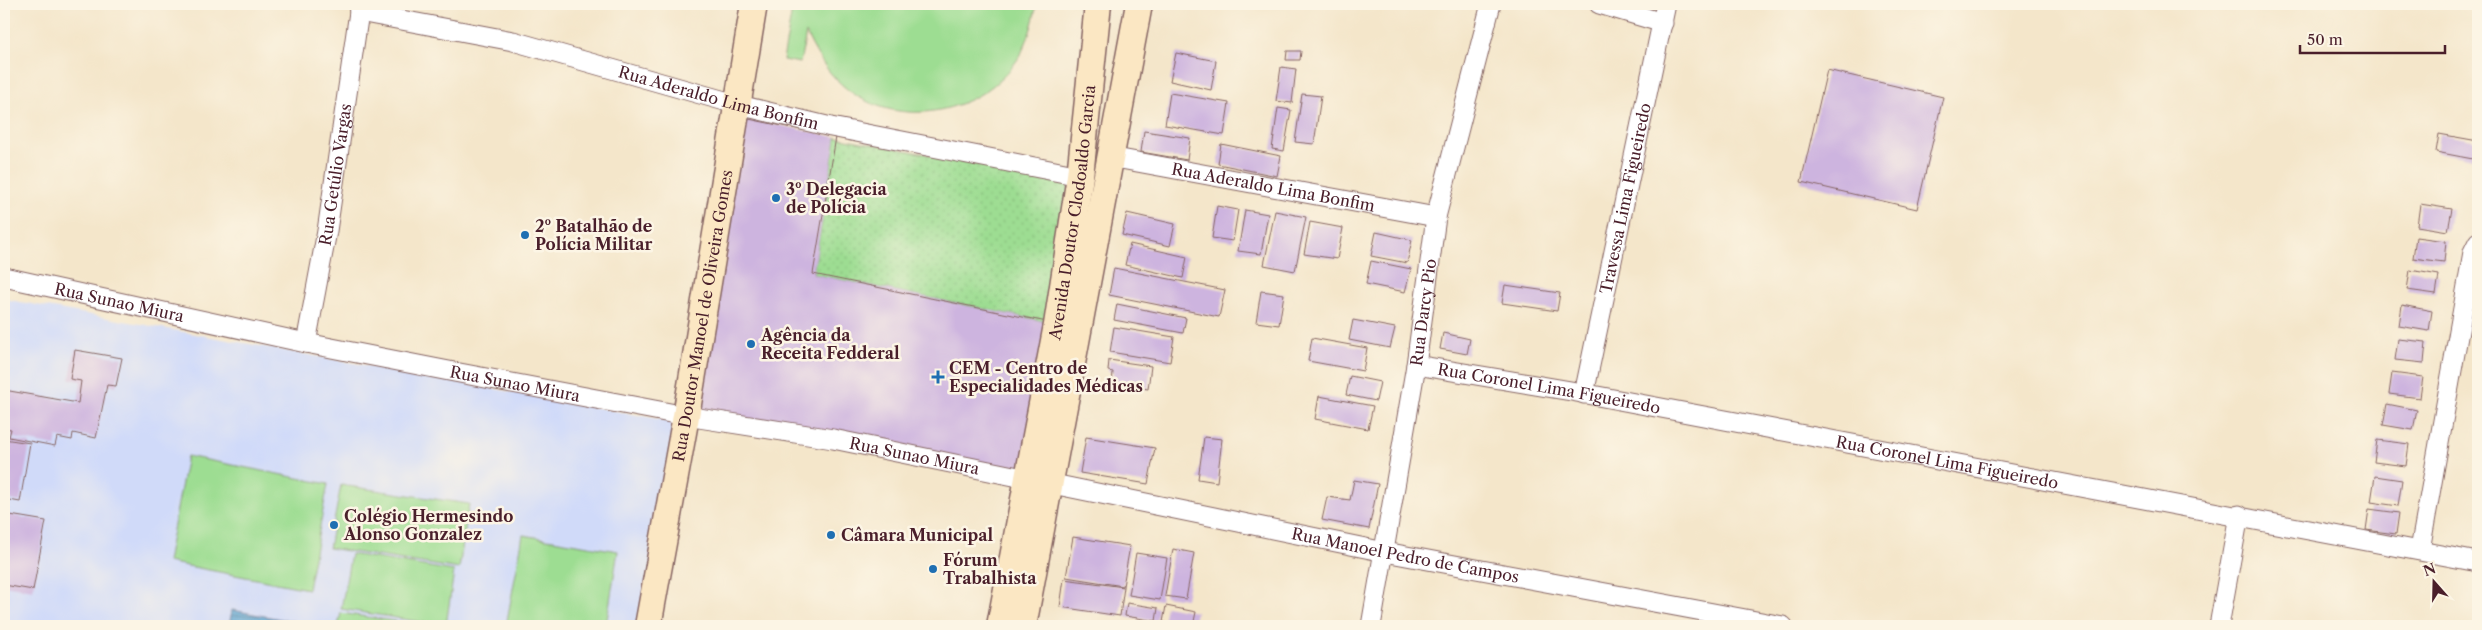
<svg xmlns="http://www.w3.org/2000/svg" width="2482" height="630" font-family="'Libre Caslon Text',serif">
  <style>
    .built { fill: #d0daf9 }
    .grass { fill: url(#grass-dots); stroke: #747e5e }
    .park { fill: #9ddd92; stroke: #747e5e }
    .water { fill: url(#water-rules); stroke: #52607e }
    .building { fill: #cdb4df }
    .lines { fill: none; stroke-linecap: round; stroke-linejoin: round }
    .street-casing { stroke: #866563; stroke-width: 21 }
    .secondary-casing { stroke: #866563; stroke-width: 29 }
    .street { stroke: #fff; stroke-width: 19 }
    .secondary { stroke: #fbe7c3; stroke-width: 26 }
    .poi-dot { fill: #1f6fb2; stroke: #fcf5e5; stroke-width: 2 }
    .labels { text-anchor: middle; stroke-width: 5; stroke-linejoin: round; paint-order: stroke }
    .street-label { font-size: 16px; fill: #4a1f2b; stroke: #fcf5e5 }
    .poi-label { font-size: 16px; font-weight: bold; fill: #4a1f2b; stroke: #fcf5e5; text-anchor: start }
  </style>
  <defs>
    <pattern id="grass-dots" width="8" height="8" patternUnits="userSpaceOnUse" patternTransform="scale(1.25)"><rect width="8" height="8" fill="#9ddd92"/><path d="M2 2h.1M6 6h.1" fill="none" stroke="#89bd7e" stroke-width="1.8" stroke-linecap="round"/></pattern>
    <pattern id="water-rules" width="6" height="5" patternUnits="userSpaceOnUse" patternTransform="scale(1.25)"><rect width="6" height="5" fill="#5aa2d1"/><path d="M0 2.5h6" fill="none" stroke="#4c83aa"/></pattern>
  </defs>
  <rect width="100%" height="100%" fill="#fcf5e5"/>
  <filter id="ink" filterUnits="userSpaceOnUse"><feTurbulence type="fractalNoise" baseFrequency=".02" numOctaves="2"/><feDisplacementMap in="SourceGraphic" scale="10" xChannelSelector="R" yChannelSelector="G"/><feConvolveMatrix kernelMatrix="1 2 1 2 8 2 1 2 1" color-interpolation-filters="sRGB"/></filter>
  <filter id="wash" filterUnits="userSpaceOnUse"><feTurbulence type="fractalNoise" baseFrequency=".0096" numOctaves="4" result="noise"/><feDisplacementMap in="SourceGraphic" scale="20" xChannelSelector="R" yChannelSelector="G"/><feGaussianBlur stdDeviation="1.12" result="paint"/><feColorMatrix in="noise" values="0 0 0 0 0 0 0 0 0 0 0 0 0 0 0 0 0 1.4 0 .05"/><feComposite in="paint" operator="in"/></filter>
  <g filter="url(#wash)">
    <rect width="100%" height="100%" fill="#f4e6ca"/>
    <!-- built -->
    <path class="built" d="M4,299L681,423L646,626H4Z"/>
    <!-- grass -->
    <path class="grass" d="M836,137L1072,182L1052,323L813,274Z"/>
    <!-- park -->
    <path class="park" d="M793,4H1037C1032,26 1027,49 1012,67C970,119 886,130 837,80C823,66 814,50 806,33L800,63L783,60Z
      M187,456L328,484L308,589L167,562Z
      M341,485L469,504L459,569L329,548Z
      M523,535L618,551L606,626H506Z
      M351,554L454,571L446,626L341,609Z
      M341,613L427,626H338Z"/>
    <!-- water -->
    <path class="water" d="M232,610L302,623V626H229Z"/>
    <g id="blocks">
      <!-- building -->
      <path class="building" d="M1287,51H1301L1300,60H1286Z
        M1176,53L1216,61L1211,90L1170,81Z
        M1281,67L1296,69L1292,103L1276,101Z
        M1827,70L1943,97L1917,209L1801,182Z
        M1170,93L1229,103L1224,135L1165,125Z
        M1302,94L1321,96L1314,144L1295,142Z
        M1278,108L1291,110L1284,151L1272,149Z
        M739,117L836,137L813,274L1052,323L1024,473L690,413Z
        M1144,131L1190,138L1187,160L1141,152Z
        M2439,134L2478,141V160L2436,152Z
        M1221,144L1281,156L1277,176L1218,164Z
        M2420,204L2452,209L2448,231L2417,226Z
        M1217,206L1238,210L1233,241L1212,238Z
        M1245,210L1268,214L1261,254L1238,251Z
        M1275,211L1306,217L1295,271L1264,265Z
        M1127,213L1175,224L1170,246L1122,235Z
        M1310,222L1343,228L1337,259L1304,254Z
        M1376,232L1412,240L1407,263L1371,256Z
        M2416,237L2446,241L2444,262L2413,258Z
        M1130,244L1187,257L1183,278L1125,265Z
        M1371,261L1411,269L1405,292L1366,284Z
        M1114,268L1225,290L1219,317L1109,295Z
        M2410,270L2439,275L2436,294L2407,290Z
        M1505,285L1560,293L1557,311L1502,303Z
        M1261,291L1284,294L1279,325L1256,322Z
        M1117,304L1186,318L1183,333L1114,320Z
        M2402,305L2432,311L2429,331L2399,326Z
        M1353,320L1395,328L1390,348L1349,340Z
        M1114,327L1174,337L1170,362L1110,352Z
        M1443,333L1470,339L1467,354L1440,349Z
        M1312,338L1367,348L1363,371L1308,361Z
        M2398,339L2426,342L2424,363L2395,360Z
        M75,350L122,358L116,386L107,385L96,438L73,433L72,440L57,437L55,446L9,437L11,429L4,428V390L78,403L81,381L70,379Z
        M1109,360L1151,366L1148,389L1112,384L1113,372L1108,371Z
        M2392,373L2423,377L2420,398L2389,394Z
        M1350,376L1380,382L1376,401L1346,395Z
        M1319,396L1373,406L1368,429L1315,419Z
        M2387,404L2417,410L2413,430L2383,425Z
        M1086,437L1155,448L1148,484L1080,473Z
        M1204,437L1222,439L1217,482L1198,479Z
        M4,439L30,443L20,502L4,499Z
        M2377,440L2409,444L2406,466L2374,462Z
        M2375,476L2402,480L2398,506L2371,502Z
        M1354,480L1378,484L1369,529L1322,520L1327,497L1350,500Z
        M2369,509L2399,513L2396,534L2366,530Z
        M4,514L46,521L33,590L4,585Z
        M1073,537L1130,546L1123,586L1066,577Z
        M1173,549L1194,553L1186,599L1165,596Z
        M1136,553L1167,558L1160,600L1129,595Z
        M1064,579L1124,587L1120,616L1060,607Z
        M1127,603L1158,608L1156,621L1125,616Z
        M1166,606L1196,612L1193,626L1163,622Z"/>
    </g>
  </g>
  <g filter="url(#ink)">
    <use href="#blocks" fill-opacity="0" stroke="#866563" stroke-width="1"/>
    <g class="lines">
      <!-- street casing -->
      <g class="street-casing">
        <g id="street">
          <path d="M1599,4L1663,23"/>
          <path id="s1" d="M359,12L513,41L739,105L831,127L1080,176"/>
          <path id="s2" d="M1110,157L1436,217"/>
          <path id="s3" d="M4,277L306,343L449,371L686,416L833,439L1385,552L1783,626"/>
          <path id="s4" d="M306,343L327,231L359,12L358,4"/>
          <path id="s5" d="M1416,365L1571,391L2478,562"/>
          <path id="s6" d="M1584,394L1666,4"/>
          <path d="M2420,550L2473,252L2478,242"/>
          <path id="s7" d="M1371,626L1416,365L1436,217L1491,4"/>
          <path d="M2219,626L2239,515"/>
        </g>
      </g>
      <!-- secondary casing -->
      <g class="secondary-casing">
        <g id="secondary">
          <path id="s8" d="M648,626L686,416L754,4"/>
          <path id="s9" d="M1000,626L1057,325L1080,176L1098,4"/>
          <path d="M1023,626L1139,4"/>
        </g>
      </g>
      <!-- street -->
      <use href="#street" class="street"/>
      <!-- secondary -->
      <use href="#secondary" class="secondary"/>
    </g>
  </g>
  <!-- markers -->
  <g class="poi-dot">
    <circle cx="776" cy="198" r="5"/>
    <circle cx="525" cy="235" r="5"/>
    <circle cx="751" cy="344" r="5"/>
    <path d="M935.5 369.5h5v5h5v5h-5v5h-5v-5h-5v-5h5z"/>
    <circle cx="334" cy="525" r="5"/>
    <circle cx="831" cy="535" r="5"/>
    <circle cx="933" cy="569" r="5"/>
  </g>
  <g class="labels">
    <!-- street labels -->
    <g class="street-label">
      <text dy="6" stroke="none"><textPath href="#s1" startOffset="370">Rua Aderaldo Lima Bonfim</textPath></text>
      <text dy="6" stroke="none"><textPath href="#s4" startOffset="171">Rua Getúlio Vargas</textPath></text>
      <text dy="6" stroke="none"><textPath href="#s2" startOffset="166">Rua Aderaldo Lima Bonfim</textPath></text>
      <text dy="6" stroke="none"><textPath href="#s6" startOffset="200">Travessa Lima Figueiredo</textPath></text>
      <text dy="6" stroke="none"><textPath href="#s9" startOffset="420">Avenida Doutor Clodoaldo Garcia</textPath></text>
      <text dy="6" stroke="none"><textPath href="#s3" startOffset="118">Rua Sunao Miura</textPath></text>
      <text dy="6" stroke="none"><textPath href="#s7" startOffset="318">Rua Darcy Pio</textPath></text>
      <text dy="6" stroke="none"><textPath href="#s8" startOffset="315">Rua Doutor Manoel de Oliveira Gomes</textPath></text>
      <text dy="6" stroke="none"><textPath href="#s3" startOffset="522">Rua Sunao Miura</textPath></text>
      <text dy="6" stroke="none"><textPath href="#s5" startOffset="135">Rua Coronel Lima Figueiredo</textPath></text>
      <text dy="6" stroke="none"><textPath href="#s3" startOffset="928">Rua Sunao Miura</textPath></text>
      <text dy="6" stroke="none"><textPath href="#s5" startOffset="540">Rua Coronel Lima Figueiredo</textPath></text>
      <text dy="6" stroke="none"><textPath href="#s3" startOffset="1429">Rua Manoel Pedro de Campos</textPath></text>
    </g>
    <!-- poi labels -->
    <g class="poi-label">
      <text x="786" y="195">3º Delegacia<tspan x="786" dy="18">de Polícia</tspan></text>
      <text x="535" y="232">2º Batalhão de<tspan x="535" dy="18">Polícia Militar</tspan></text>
      <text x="761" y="341">Agência da<tspan x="761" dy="18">Receita Fedderal</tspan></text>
      <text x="949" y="374">CEM - Centro de<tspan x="949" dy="18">Especialidades Médicas</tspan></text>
      <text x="344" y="522">Colégio Hermesindo<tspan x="344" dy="18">Alonso Gonzalez</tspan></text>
      <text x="841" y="541">Câmara Municipal</text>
      <text x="943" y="566">Fórum<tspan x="943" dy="18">Trabalhista</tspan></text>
    </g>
  </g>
  <!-- margin -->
  <rect width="2482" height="630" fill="none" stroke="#fcf5e5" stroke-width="20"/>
  <!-- north arrow -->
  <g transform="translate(2434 582) rotate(340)" stroke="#fcf5e5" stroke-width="4" paint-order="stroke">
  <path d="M0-4L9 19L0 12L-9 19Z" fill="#4a1f2b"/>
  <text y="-8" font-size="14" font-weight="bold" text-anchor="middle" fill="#4a1f2b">N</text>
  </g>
  <!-- scale -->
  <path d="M2300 45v8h145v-8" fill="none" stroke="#4a1f2b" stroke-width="2.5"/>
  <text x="2307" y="45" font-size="15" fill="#4a1f2b" stroke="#fcf5e5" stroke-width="4" paint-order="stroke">50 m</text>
</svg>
